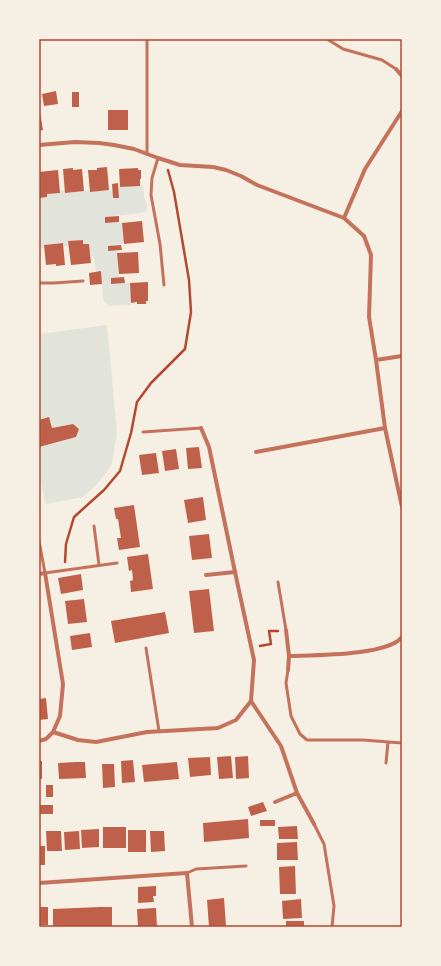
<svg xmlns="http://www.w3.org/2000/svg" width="441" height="966" font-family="'Times New Roman',serif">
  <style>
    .green { fill: #e2e4dc }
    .building { fill: #bf614a }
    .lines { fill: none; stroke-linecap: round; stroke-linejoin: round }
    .path { stroke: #b5482f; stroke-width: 2.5 }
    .service { stroke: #c5725c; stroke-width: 3 }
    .minor { stroke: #c5725c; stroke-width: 4 }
    .neatline { fill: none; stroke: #b5482f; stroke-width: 1.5 }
  </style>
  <rect width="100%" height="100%" fill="#f6efe4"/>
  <!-- green -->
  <path class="green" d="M143,185L144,196L147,206L146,211L142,213L105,217V223H122L124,244L121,245L108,246V251H117V253L119,277L111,278V283H130L131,305L109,306L103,300L101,272H96L94,256H90L83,244V240L69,241V246L63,247V243L45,245V248H39V198L47,194L60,193V191L65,190V193L90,190V192L112,190L113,198H119V187Z
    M107,325L117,433L112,464L98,483L83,497L45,504L39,469V447L76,437L79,429L73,424L52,428L49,418L39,420V334Z"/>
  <!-- building -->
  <path class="building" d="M56,91L58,104L44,106L42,94Z
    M72,92H79V107H72Z
    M108,110H128V130H108Z
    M39,112H40L43,130L39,131Z
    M107,167L109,190L90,192L88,170H97V168Z
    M73,168V170L82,169L84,191L65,193L63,169Z
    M138,168V170H141V179H140V186L120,187L119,169Z
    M58,170L60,193L47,194V197L39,198V172Z
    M118,183L119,198H113L112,184Z
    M119,216V222L105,223V217Z
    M142,221L144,242L124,244L122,223Z
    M83,240V244H89L91,263L71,265L68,241Z
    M63,243L65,265L56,266V264L46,265L44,245Z
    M121,245L122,250L108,251V246Z
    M138,252L139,273L119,274L117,253Z
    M101,271L102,284L90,285L89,273Z
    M124,277L125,283L111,284V278Z
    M148,282V301H146V304H137V302L131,303L130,283Z
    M49,417L52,428L73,424L79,429L76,437L39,447V420Z
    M199,447L202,468L188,469L186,448Z
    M176,449L179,469L165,471L162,451Z
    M156,453L159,473L142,475L139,455Z
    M203,497L206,520L188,523L184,500Z
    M134,505L140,547L119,550L117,538H121L118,519H116L114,508Z
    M209,534L212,558L192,560L189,536Z
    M148,554L153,589L131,592L130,581L133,580L132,570L129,571L127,557Z
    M81,574L83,590L61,594L58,578Z
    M209,589L214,631L194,633L189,591Z
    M84,599L87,622L68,624L65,601Z
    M165,612L169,633L115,643L111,621Z
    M90,633L92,647L72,650L70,636Z
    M46,698L48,719L39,720V699Z
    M231,756L233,778L219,779L217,757Z
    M248,756L249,778L236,779L235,757Z
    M210,757L211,775L190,777L188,758Z
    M133,760L135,782L122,783L121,761Z
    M39,761H42V779H39Z
    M76,762H85L86,778L59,779L58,763Z
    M177,762L179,779L144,782L142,765Z
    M102,764H114L115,787L103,788Z
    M46,785H53V797H46Z
    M263,802L267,811L251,816L248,807Z
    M39,805H53V814H39Z
    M248,819L249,838L204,842L203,823Z
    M260,820H275V826H260Z
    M297,826L298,839H279L278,827Z
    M103,827H126V848H103Z
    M99,829V847L82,848L81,830Z
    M128,830H146V852H128Z
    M46,831H61L62,851H47Z
    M79,831L80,849L65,850L64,832Z
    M150,831H164L165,851L151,852Z
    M297,842L298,860H277V843Z
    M39,846H45V865H39Z
    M295,866L296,894H280L279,867Z
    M156,886V896H153L154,902L138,903V887Z
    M224,898L226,927H209L207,900Z
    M301,899L302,918L283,919L282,901Z
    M39,907H48V925H39Z
    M100,907H112V926L53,927V909Z
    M156,908L157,927H138L137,909Z
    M286,921H304V927H286Z"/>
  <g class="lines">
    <!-- path -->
    <path class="path" d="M65,562L66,544L74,517L104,490L120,471L131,433L137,402L151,383L185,349L191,312L189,280L174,192L168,170
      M260,646L271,644L269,631H278"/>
    <!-- service -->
    <path class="service" d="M147,39V154
      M327,39L343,49L382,60L396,69
      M39,102V101
      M158,158L152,178L151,195L160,244L164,285
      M39,283H54L83,281
      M143,432L201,428
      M94,526L99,565
      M39,541L45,573L117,563
      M278,582L286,630
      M146,648L159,731
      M288,670L286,683L291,716L300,734L307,740H363L402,743
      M386,763L388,742
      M314,824L324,844L334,906L332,927
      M187,873L196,869L246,866"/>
    <!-- minor -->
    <path class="minor" d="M396,69L402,76
      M39,145L75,142L99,143L114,145L134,149L158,158L180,165L213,167L226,170L241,176L257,185L344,218L364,236L371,255L369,317L376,360L385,428L402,507
      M344,218L365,169L402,111
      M376,360L402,356
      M256,452L385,428
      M39,574L45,573L63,684L60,716L53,732L46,739L39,741
      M206,575L235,572
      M286,630L289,656L288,670
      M289,656C312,655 388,656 402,637
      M251,701L281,746L297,793L314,824
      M53,732L78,740L96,742L147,732L218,728L236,720L251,701L254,660L235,572L209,447L201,428
      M275,802L297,793
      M39,883L187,873L192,927"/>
  </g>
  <!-- border -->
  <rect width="441" height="966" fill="none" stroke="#f6efe4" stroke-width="80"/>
  <rect x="40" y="40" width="361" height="886" class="neatline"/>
</svg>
